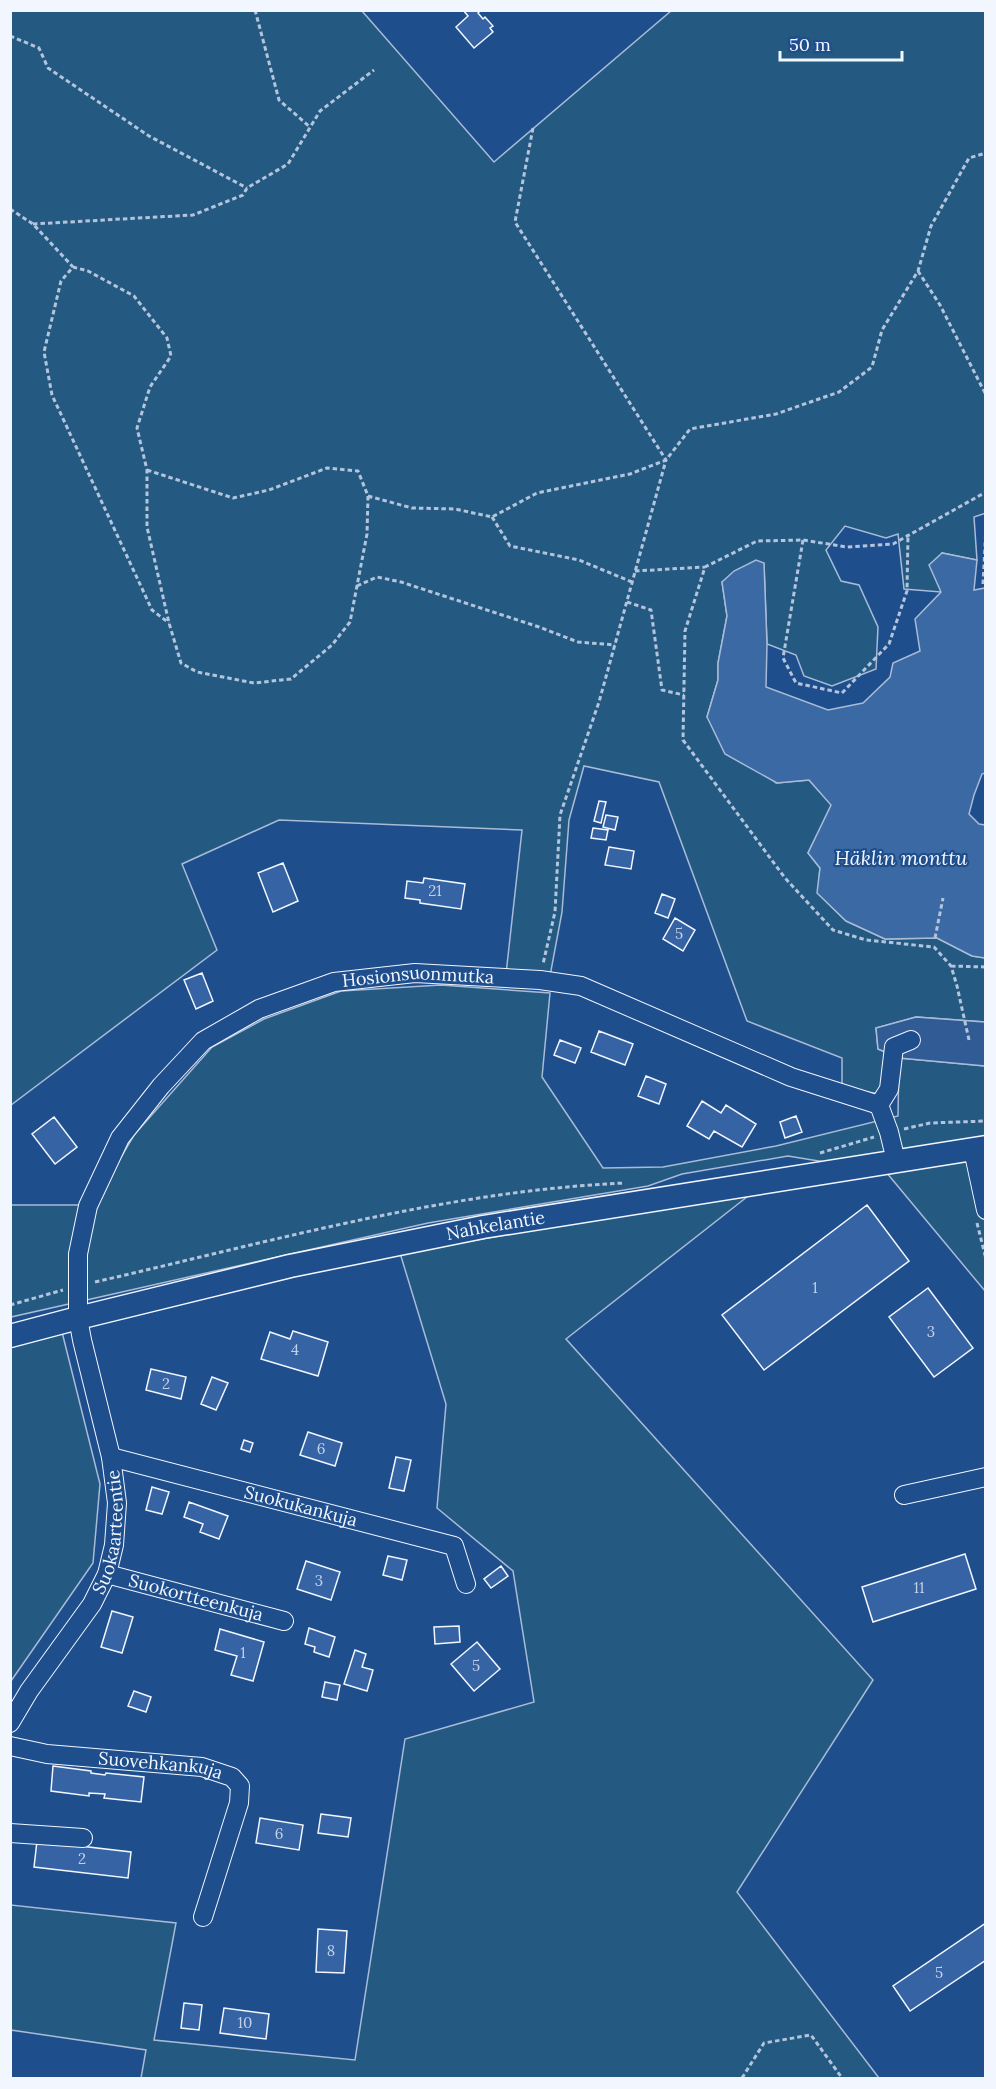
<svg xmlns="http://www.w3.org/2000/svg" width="996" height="2089" font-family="Lora,serif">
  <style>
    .green { fill: #245a82; stroke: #a8bbd7; stroke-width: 1.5 }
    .parking { fill: #305b95; stroke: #a8bbd7; stroke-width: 1.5 }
    .water { fill: #3b69a3; stroke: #a8bbd7; stroke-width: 1.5 }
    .building { fill: #3563a3; stroke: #f2f6ff; stroke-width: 1.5 }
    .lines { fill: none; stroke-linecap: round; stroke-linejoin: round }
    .minor-casing { stroke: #f2f6ff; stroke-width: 20 }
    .major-casing { stroke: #f2f6ff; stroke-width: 25 }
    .path { stroke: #b3c4dc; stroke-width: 3; stroke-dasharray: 4.5 3; stroke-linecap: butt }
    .minor { stroke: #1f4e8c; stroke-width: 18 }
    .major { stroke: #1f4e8c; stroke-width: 22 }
    .labels { text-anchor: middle; stroke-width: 4.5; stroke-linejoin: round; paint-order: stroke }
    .number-label { font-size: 15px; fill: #c3d1e8 }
    .street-label { font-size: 18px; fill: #f2f6ff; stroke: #1f4e8c }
    .water-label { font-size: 20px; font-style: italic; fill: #f2f6ff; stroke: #1f4e8c }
  </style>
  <rect width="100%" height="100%" fill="#1f4e8c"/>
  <!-- green -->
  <path class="green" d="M11,11H362L494,162L671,11H985L986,513L974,517L977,560L942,553L941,592L904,589L898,534L886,538L845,526L826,550L841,581L859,585L878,627L876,669L832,686L804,676L796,655L767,644L764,564L722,582L727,616L718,663V680L707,717L776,783L809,780L832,805L808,853L820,868L818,893L846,921L885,939L937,938L972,956L985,958V1022L916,1017L876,1028L878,1049L888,1053L880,1094L842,1088V1058L747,1021L659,782L584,766L569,820L562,912L550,976L506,974L522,830L279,820L182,864L217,950L11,1105Z
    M441,985L550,993L542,1077L603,1168L663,1167L776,1146L898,1116L899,1058L985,1066V1291L886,1172L788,1156L682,1174L648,1186L428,1223L11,1317V1205H93L134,1135L212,1047L264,1019L341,991Z
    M752,1193L566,1339L873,1680L737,1892L879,2078H141L146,2050L11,2030V1905L176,1923L154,2040L355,2060L405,1739L534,1702L513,1571L437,1508L446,1404L400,1253Z
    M62,1332L100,1484L93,1563L11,1681V1347Z"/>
  <!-- parking -->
  <path class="parking" d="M916,1017L985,1022V1066L899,1058L878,1049L876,1028Z"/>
  <!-- water -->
  <path class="water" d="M942,553L977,560L974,590L985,588V773L982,774L974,795L969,814L979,824L985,825V958L972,956L937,938L885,939L846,921L817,893L820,868L808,853L831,805L809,780L777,783L725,754L707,717L718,680V663L727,616L722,582L734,571L756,560L764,563L767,644L766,687L828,710L863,703L890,677L893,663L920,651L915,619L941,592L929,565Z"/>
  <!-- building -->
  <path class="building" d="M463,10H481L478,13L483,19L485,17L493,26L490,28L493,32L474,48L456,27L468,16Z
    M599,801L606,802L601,823L594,821Z
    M606,815L618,817L615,830L603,827Z
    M593,828L608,830L606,840L591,838Z
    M609,847L634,851L631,869L605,865Z
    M283,863L298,901L273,912L258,873Z
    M424,878L465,884L461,909L420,903V900L405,898L407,881L423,883Z
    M662,894L675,899L668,918L655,913Z
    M675,918L695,930L683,951L663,939Z
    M202,973L213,1001L196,1009L184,980Z
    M599,1031L633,1044L625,1065L591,1052Z
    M560,1040L581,1048L575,1063L554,1055Z
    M646,1076L666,1084L659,1104L638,1096Z
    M702,1101L721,1113L726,1105L756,1124L742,1147L714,1131L709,1139L687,1126Z
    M796,1116L802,1132L785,1138L780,1122Z
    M54,1117L77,1147L55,1164L32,1134Z
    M867,1205L909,1261L764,1370L722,1315Z
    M928,1288L973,1348L934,1377L889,1317Z
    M293,1331L328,1342L318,1376L261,1359L270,1332L290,1339Z
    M151,1369L186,1377L181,1399L146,1390Z
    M212,1377L228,1383L216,1410L201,1404Z
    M308,1432L342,1443L335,1466L300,1455Z
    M244,1440L253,1443L250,1452L241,1449Z
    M396,1457L411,1460L404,1491L389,1488Z
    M152,1487L169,1492L162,1514L146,1510Z
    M189,1502L228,1516L219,1539L200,1532L203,1524L184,1517Z
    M965,1554L976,1589L873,1622L862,1587Z
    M388,1556L407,1560L402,1580L383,1575Z
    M306,1561L340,1572L331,1600L297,1589Z
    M501,1566L508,1576L491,1588L484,1579Z
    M112,1611L133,1617L122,1653L101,1647Z
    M459,1626L460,1642L435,1644L434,1627Z
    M309,1628L335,1637L329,1657L314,1652L315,1647L305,1644Z
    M220,1629L264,1642L253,1681L231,1675L237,1656L215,1650Z
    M477,1642L500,1669L474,1691L451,1664Z
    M355,1650L366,1654L362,1667L373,1670L367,1691L344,1684Z
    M325,1682L340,1685L337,1700L322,1697Z
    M134,1691L151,1697L146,1712L128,1706Z
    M53,1766L91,1771V1773L105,1775L106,1773L144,1777L141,1802L104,1798L105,1794L89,1793V1796L51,1791Z
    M321,1814L351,1818L348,1837L318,1833Z
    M260,1818L303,1825L299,1850L256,1843Z
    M37,1841L131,1852L128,1878L34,1867Z
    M986,1923V1960L910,2011L893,1986Z
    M318,1929L347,1931L344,1973L316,1972Z
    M184,2003L202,2005L199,2030L181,2028Z
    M224,2008L269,2014L266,2039L220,2033Z"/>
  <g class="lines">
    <!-- minor casing -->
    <g class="minor-casing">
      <g id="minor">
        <path d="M879,1105L889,1089L894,1047L911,1040"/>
        <path d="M973,1150L986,1210"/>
        <path id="s1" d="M111,1457L454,1546L466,1584"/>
        <path d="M904,1495L986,1477"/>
        <path id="s2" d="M107,1574L284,1621"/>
        <path id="s3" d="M10,1723L29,1691L92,1604L107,1574L114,1545L117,1503L111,1457L82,1340L78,1318V1254L88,1206L120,1138L161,1086L203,1041L259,1009L334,982L415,973L540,980L581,986L791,1077L879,1105L889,1132L896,1161"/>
        <path id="s4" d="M10,1746L47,1754L202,1767L232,1777L240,1786L239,1803L203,1917"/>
        <path d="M10,1833L83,1838"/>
      </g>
    </g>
    <!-- major casing -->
    <g class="major-casing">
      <g id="major">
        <path id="s5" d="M10,1336L78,1318L290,1266L483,1227L986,1147"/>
      </g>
    </g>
    <!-- path -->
    <path class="path" d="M255,10L279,100L310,127
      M10,36L39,48L48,68L149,136L247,188
      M533,128L515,222L666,460L599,702L560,815L555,912L543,964
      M10,209L33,224L73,267
      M33,224L193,215L243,195L247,188L288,164L320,111L374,70
      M918,271L940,305L986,395
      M147,470L233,498L269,490L327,468L358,471L368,496L367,534L350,622L332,645L291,679L254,683L197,672L181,663L169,623L147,527V470L137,428L150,387L171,356L167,338L134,296L88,271L73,267L61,281L44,352L52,395L152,610L169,623
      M368,496L412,508L455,509L492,517L537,493L630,474L666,460L690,429L776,414L839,392L872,367L882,330L918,271L931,226L969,158L986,153
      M492,517L510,546L579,560L632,582
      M803,540L783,658L796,683L842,693L889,644L907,591L908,534
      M635,571L705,567
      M983,584L986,527
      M357,586L377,577L401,582L539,627L578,642L615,645
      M627,602L651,610L662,690L684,695
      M935,938L943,898
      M951,966L986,967
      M969,1040L957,986L951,966L934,947L866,940L833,930L785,878L683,740L685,631L705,567L757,541L803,540L847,547L893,544L986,492
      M904,1129L930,1123L986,1121
      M820,1153L874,1137
      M977,1223L986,1259
      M95,1282C270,1242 445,1191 625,1183
      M10,1305L63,1290
      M742,2078L764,2043L811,2035L842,2078"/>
    <!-- minor -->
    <use href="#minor" class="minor"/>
    <!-- major -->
    <use href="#major" class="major"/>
  </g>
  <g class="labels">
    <!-- number labels -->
    <g class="number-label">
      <text x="435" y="896">21</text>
      <text x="679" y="939">5</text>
      <text x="815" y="1293">1</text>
      <text x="931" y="1337">3</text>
      <text x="295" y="1355">4</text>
      <text x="166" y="1389">2</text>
      <text x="321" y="1454">6</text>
      <text x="319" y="1586">3</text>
      <text x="919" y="1593">11</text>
      <text x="243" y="1658">1</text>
      <text x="476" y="1671">5</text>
      <text x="279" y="1839">6</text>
      <text x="82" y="1864">2</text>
      <text x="331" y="1956">8</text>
      <text x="939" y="1978">5</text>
      <text x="245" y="2028">10</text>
    </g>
    <!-- street labels -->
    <g class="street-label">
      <text dy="6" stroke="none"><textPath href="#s3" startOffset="984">Hosionsuonmutka</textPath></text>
      <text dy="6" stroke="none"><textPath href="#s5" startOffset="498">Nahkelantie</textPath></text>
      <text dy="6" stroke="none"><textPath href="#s1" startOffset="196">Suokukankuja</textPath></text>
      <text dy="6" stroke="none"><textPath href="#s3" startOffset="220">Suokaarteentie</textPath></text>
      <text dy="6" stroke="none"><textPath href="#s2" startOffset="92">Suokortteenkuja</textPath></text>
      <text dy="6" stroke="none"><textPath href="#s4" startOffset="152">Suovehkankuja</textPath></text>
    </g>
    <!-- water labels -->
    <g class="water-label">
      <text x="901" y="865">Häklin monttu</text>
    </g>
  </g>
  <!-- border -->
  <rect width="996" height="2089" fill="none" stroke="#f2f6ff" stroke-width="24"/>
  <!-- scale -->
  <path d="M780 51v9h122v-9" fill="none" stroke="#f2f6ff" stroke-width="3"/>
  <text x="789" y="51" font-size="18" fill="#f2f6ff" stroke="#1f4e8c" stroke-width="4.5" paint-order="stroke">50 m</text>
</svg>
